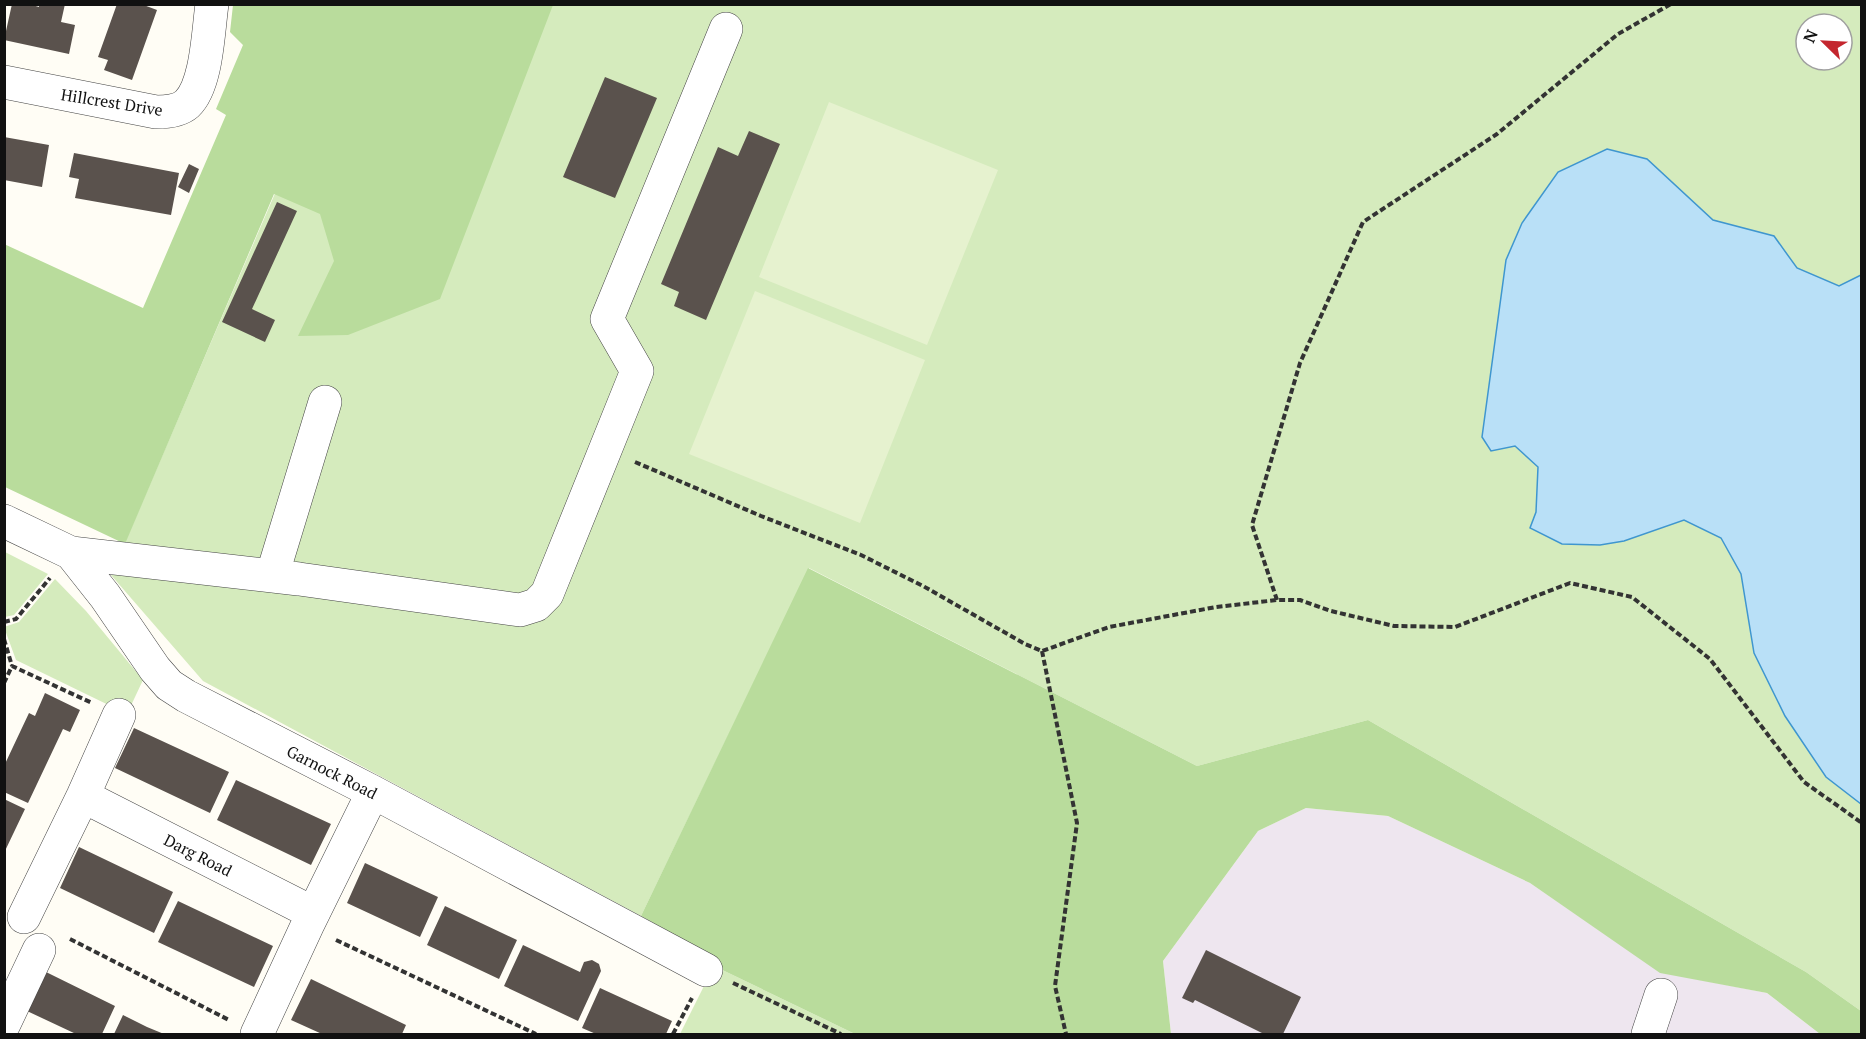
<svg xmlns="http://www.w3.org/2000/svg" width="1866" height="1039" font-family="'PT Serif',serif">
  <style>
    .industrial { fill: #eee6ef }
    .green { fill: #d5ebbd; fill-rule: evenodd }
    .forest { fill: #b9dc9c }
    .pitch { fill: #e6f2cf }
    .water { fill: #b9e0f7; stroke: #3f96cf; stroke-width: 1.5 }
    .building { fill: #5a524d }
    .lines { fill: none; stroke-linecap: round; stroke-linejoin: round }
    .minor-casing { stroke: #444; stroke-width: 34 }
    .path { stroke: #333; stroke-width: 4; stroke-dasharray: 6 3; stroke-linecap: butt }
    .minor { stroke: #fff; stroke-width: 33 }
    .labels { text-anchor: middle; stroke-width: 6; stroke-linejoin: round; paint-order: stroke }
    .street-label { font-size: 16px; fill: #111; stroke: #fff }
  </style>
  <rect width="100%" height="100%" fill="#fffdf5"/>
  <!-- industrial -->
  <path class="industrial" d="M1306,808L1388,816L1530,883L1660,972L1767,993L1820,1034H1171L1163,961L1258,831Z"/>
  <!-- green -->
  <path class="green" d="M553,4L1861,5V1011L1806,972L1368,720L1197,766L809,568L641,916L203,681L111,575L356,5L538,40ZM1806,24H1842V60H1806Z
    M5,552L48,574L14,615L5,617Z
    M55,579L86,611L143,680L127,714L16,660L4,627L19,622Z
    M714,966L855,1034H680Z"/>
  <!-- forest -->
  <path class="forest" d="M233,5H553L440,299L348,335L298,336L334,261L320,214L274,194L125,544L5,487L4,244L143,308L226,115L216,109L243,45L230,32Z
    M808,568L1197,766L1368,720L1806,972L1861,1011V1034H1820L1767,993L1660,973L1530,883L1388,816L1306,808L1258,831L1163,961L1171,1034H855L714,966L707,953L641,916Z"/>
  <!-- pitch -->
  <path class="pitch" d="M829,102L998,170L927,345L759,277Z
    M755,291L925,360L860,523L689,454Z"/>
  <!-- water -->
  <path class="water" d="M1607,149L1647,159L1713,220L1774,236L1797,268L1839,286L1861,275V804L1826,777L1785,716L1754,653L1741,574L1721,538L1684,520L1624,541L1600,545L1562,544L1530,528L1536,512L1538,467L1515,446L1491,451L1482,437L1506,260L1522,223L1558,172Z"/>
  <!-- building -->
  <path class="building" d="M12,4H29L39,7V4H65L61,22L75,25L69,54L4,40Z
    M117,4H141L157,10L132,80L104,70L108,60L98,57Z
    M605,77L657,98L615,198L563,177Z
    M749,131L780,144L706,320L674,306L679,292L661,284L718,147L738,156Z
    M4,137L49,145L42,187L4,180Z
    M74,153L179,173L171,215L75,198L79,179L69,177Z
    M189,164L199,169L189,193L178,187Z
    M277,202L297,211L252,309L275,320L265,342L222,322Z
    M45,693L80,710L70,732L63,729L28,803L4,792V766L29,713L35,716Z
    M134,728L229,772L210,813L115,768Z
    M236,780L331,824L311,865L217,820Z
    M4,799L25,809L4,853Z
    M79,847L173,892L154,933L60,888Z
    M365,863L438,897L420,937L347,903Z
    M178,901L273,946L254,987L158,942Z
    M445,906L517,940L499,979L427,945Z
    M523,945L580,972L584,962L592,960L599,964L601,971L578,1021L504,986Z
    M1206,950L1301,997L1283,1034H1264L1195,1000L1193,1003L1182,998Z
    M46,972L115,1006L102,1034H76L27,1011Z
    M311,979L406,1025L402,1034H322L291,1020Z
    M600,988L672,1021L666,1034H596L582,1028Z
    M123,1015L147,1027L164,1034H114Z"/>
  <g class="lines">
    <!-- minor casing -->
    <g class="minor-casing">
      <path id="minor" d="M4,82L156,112C166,112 179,111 187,104C207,85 208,32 212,4
        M4,521L71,553L105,596L155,669L169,685L186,696L373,792L706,970
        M71,553L299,579L520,610L536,605L547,594L637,371L607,319L726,29
        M272,576L325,402
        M83,796L313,913
        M24,917L83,796L119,715
        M4,1024L39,950
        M257,1034L307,926L373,792
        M1648,1034L1661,995"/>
    </g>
    <!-- path -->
    <path class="path" d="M635,462L761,516L861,555L923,586L1025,644L1042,651L1109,627L1216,607L1277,600H1300L1331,611L1394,626L1455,627L1570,583L1632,597L1710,659L1804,782L1862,823
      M1277,600L1252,525L1300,363L1363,222L1497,134L1618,34L1671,4
      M4,622L16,619L50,578
      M4,639L12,666
      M1042,651L1077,823L1055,986L1066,1034
      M4,683L12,666L92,703
      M70,939L229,1020
      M336,940L536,1034
      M733,983L841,1034
      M673,1034L692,998"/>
    <!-- minor -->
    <use href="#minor" class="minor"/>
  </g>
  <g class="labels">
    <!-- street labels -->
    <g class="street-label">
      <text transform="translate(112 102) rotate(9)" y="6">Hillcrest Drive</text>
      <text transform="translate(332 772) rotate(27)" y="6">Garnock Road</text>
      <text transform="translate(198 855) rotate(27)" y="6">Darg Road</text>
    </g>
  </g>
  <!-- border -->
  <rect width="1866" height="1039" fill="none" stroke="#111111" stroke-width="12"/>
  <!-- north arrow -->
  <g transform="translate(1824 42) rotate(294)"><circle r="28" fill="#ffffff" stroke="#a0a0a0" stroke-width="1.5"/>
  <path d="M0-4.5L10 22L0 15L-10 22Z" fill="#c4262e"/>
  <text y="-9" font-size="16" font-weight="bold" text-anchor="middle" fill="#111111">N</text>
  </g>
</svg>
